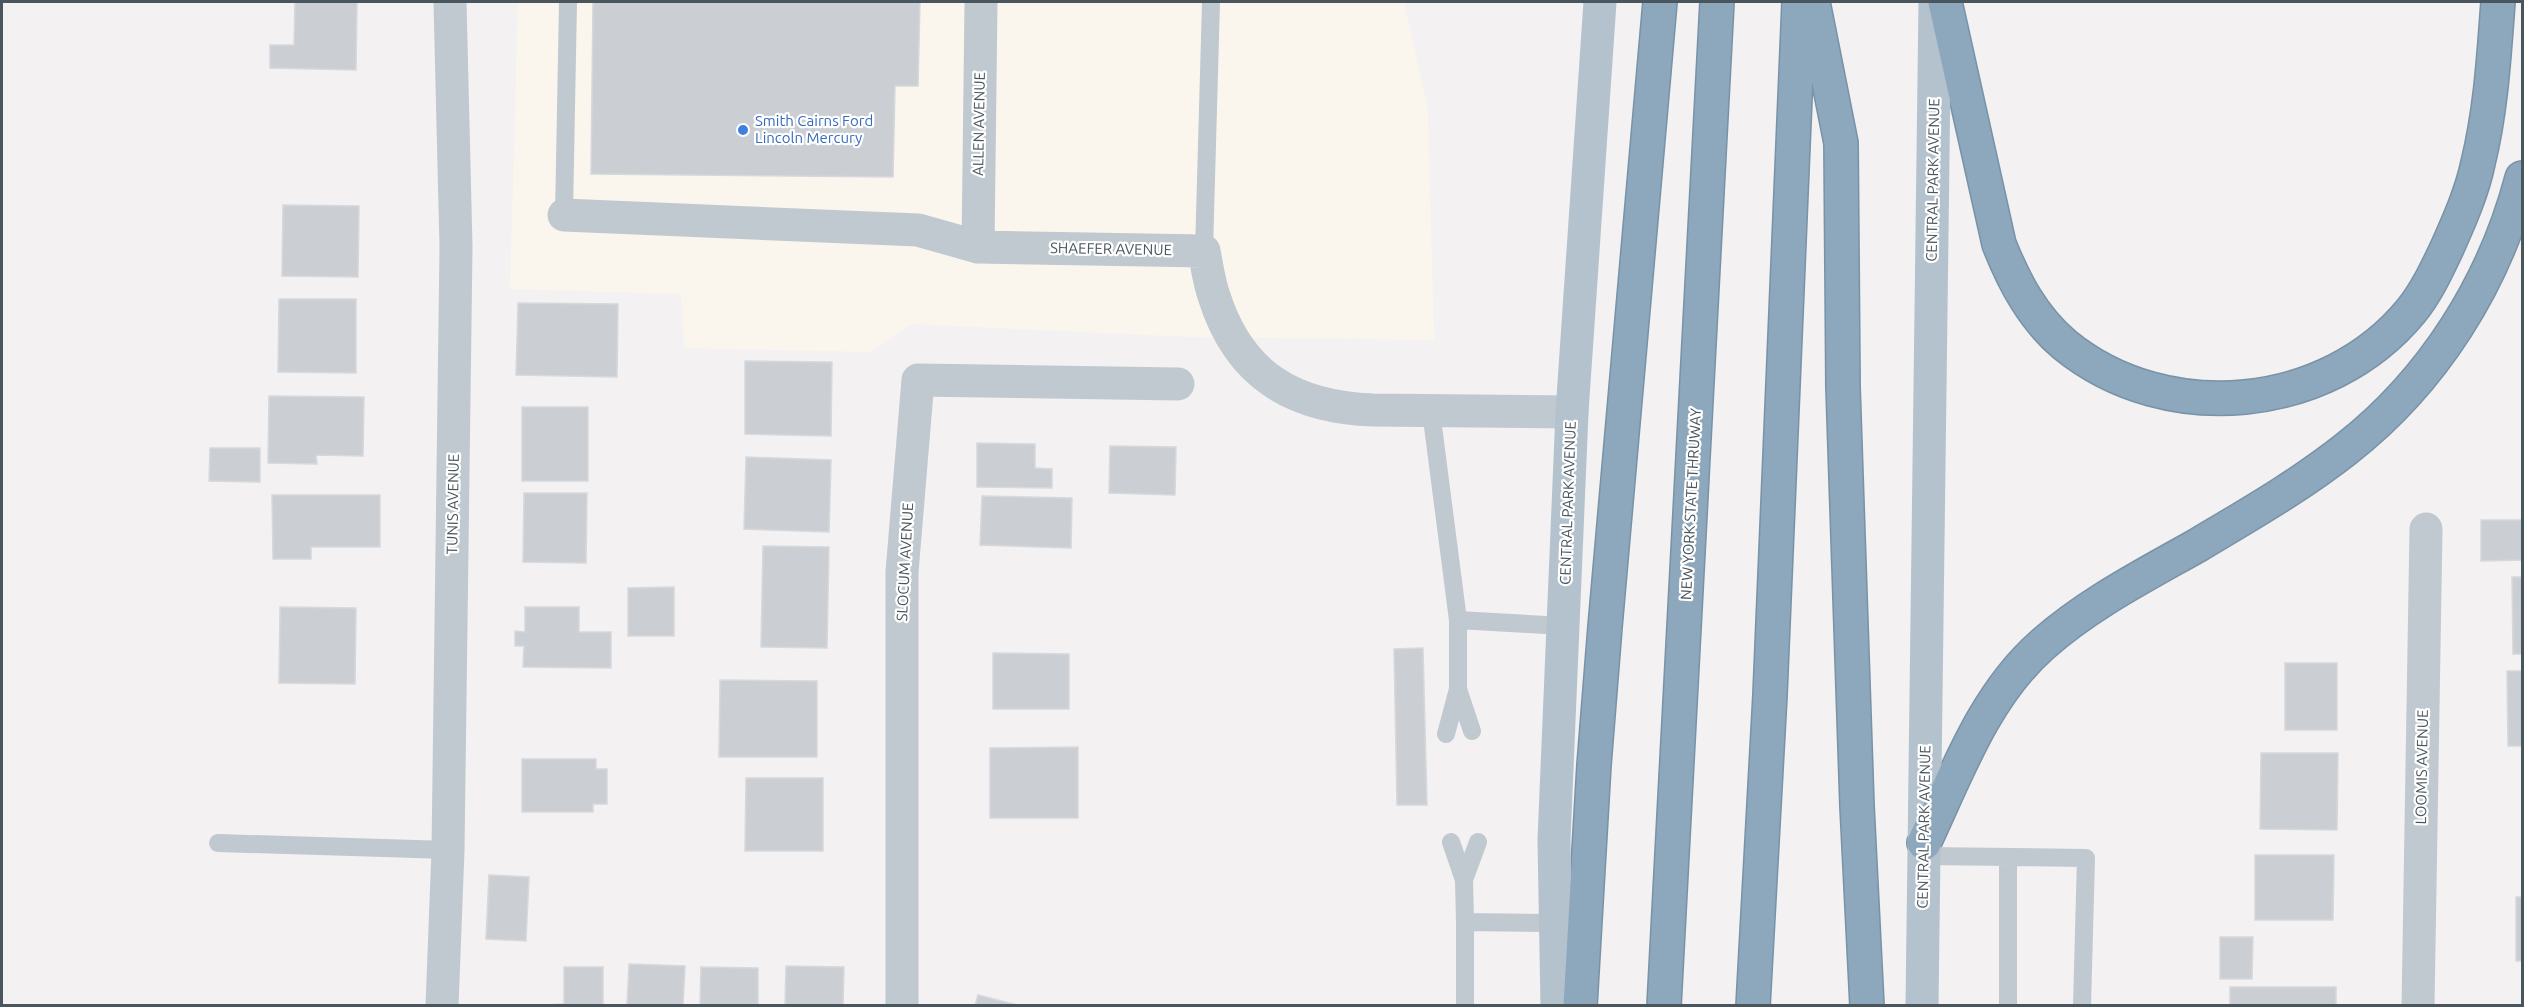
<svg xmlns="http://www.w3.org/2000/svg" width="2524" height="1007" font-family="Ubuntu,sans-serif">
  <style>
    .commercial { fill: #fbf6ed }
    .building { fill: #cbcfd3; stroke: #d6d8dc; stroke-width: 1.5 }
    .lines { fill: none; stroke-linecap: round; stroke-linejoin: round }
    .highway-casing { stroke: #7893a8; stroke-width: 36 }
    .lane { stroke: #c0c9cf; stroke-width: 18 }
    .street { stroke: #c0c9cf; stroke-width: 33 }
    .primary { stroke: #b3c2cd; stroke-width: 33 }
    .highway { stroke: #8da7bc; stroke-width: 33 }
    .shop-dot { fill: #3f7fe0; stroke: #fff; stroke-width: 2 }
    .labels { text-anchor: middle; stroke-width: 4.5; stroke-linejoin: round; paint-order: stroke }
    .shop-label { font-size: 15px; fill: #366cbe; stroke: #fff; text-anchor: start }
    .street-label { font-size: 15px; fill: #4a565d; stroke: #fff }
  </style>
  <rect width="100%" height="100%" fill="#f3f1f1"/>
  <!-- commercial -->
  <path class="commercial" d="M518,2H1404L1428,110L1434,340L1191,337L911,324L871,352L684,348L681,294L510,289Z"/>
  <!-- building -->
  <path class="building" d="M295,2H357L356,70L270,68V45H294Z
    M593,2H920L918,86H895L893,177L591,174Z
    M283,205L359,206L358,277L282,276Z
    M279,299H356V373L278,372Z
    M518,303L618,304L617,377L516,375Z
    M745,361L832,362L831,436L745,434Z
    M269,396L364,397L363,456L316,455L317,464L268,463Z
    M522,407H588V481H522Z
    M977,443L1035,444V468L1052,469V488L977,487Z
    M1110,446L1176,447L1175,495L1109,493Z
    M210,448H260V482L209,481Z
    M746,457L831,460L829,532L744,529Z
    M524,493H587L586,563L523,562Z
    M272,495H380V547H311V559H273Z
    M982,496L1072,498L1071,548L980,545Z
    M2481,520H2522V560L2481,561Z
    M763,546L829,547L827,648L761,647Z
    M2512,577H2522V654H2513Z
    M674,587V636H628V588Z
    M280,607L356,608L355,684L279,683Z
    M525,607H579V632H611V668L523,667L524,646H515V631L525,632Z
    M1423,648L1427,805H1397L1394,649Z
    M993,653L1069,654V709H993Z
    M2285,663H2337V730H2285Z
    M2507,671H2522V746H2508Z
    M720,680L817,681V757H719Z
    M1078,747V818H990V748Z
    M2261,753H2338L2337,830L2260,829Z
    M522,759H596V769H607V804H593V812H522Z
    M746,778H823V851H745Z
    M2255,855H2334L2333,920H2255Z
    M489,875L529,877L526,941L486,939Z
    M2516,897H2522V961H2516Z
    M2220,937H2253L2252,979H2220Z
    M629,964L685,966L683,1006H627Z
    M786,966L844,967L843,1006H785Z
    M564,967H603V1006H526L564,1004Z
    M701,967L758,968V1006H700Z
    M2230,987H2336V1006H2230Z
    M978,995L1021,1006H975Z"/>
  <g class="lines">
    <!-- highway casing -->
    <g class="highway-casing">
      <path id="highway" d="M1813,2L1841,143L1843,387L1857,806L1867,1006
        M1945,2L1999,244C2014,282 2033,318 2065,345C2167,428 2328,412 2411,311C2426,293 2437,269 2447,248C2459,221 2472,192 2478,163C2491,110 2494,56 2498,2
        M1924,843C1956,775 1984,696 2042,645C2088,604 2145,575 2198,545C2248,515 2299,486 2346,449C2433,381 2494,284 2522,178
        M1580,1006L1594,765L1605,627L1660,2
        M1664,1006L1717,2
        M1753,1006L1770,695L1799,2"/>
    </g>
    <!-- lane -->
    <path class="lane" d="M564,215L568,2
      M1204,251L1211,2
      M1431,411L1458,620L1563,626
      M1458,689L1472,731
      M1446,734L1458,689V620
      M1451,842L1464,880L1478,842
      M218,843L448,850
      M1923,856L2086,858L2082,1006
      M1464,880L1465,922L1556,923
      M1465,922V1006
      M2008,1006V857"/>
    <!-- street -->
    <path class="street" d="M564,215L918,230L978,247L1204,251C1207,266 1209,282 1214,296C1239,376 1294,407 1373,410L1572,412
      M978,247L981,2
      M442,1006L448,850L456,247L450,2
      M902,1006V572L918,380L1178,384
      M2418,1006L2426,529"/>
    <!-- primary -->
    <path class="primary" d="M1557,1006L1554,840L1572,412L1600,2
      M1922,1006L1935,2"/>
    <!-- highway -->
    <use href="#highway" class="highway"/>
  </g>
  <!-- markers -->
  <circle class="shop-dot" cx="743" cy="130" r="6"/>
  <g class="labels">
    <!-- shop labels -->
    <g class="shop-label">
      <text x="755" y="126">Smith Cairns Ford<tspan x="755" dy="17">Lincoln Mercury</tspan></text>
    </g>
    <!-- street labels -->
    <g class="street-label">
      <text transform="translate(979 124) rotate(-89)" y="5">ALLEN AVENUE</text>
      <text transform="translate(1933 180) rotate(-89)" y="5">CENTRAL PARK AVENUE</text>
      <text transform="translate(1111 249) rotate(1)" y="5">SHAEFER AVENUE</text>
      <text transform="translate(1568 503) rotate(-88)" y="5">CENTRAL PARK AVENUE</text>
      <text transform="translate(453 504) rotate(-89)" y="5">TUNIS AVENUE</text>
      <text transform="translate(1691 504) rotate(-87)" y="5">NEW YORK STATE THRUWAY</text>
      <text transform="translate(905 562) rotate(-87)" y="5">SLOCUM AVENUE</text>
      <text transform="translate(2422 767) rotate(-89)" y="5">LOOMIS AVENUE</text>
      <text transform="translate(1924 827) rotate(-89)" y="5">CENTRAL PARK AVENUE</text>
    </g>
  </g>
  <!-- border -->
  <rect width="2524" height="1007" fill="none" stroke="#4a565d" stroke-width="6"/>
</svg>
